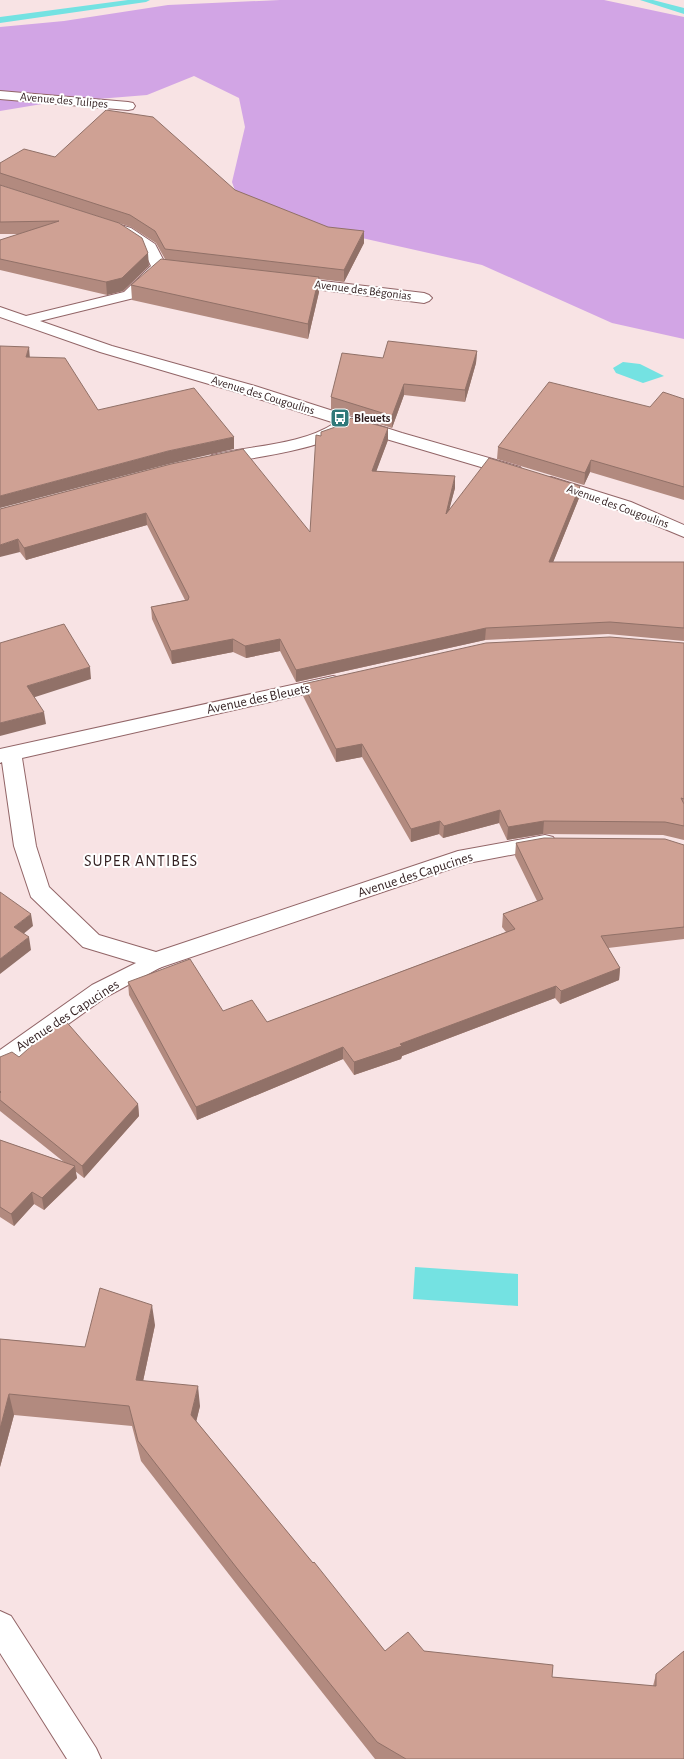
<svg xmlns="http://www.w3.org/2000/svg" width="684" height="1759" font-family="'Alegreya Sans',sans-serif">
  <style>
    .forest { fill: #d2a5e5 }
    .water { fill: #74e2e2 }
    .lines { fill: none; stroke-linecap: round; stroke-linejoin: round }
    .stream { fill: #74e2e2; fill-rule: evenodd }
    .lane-casing { stroke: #926567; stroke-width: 2 }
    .street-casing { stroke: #926567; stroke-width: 2 }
    .lane { fill: #fff; fill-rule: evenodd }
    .street { fill: #fff; fill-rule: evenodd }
    .wall { fill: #b28a7f }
    .shaded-wall { fill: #917168 }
    .building { fill: #cfa194; stroke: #917168 }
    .labels { text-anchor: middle; stroke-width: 4; stroke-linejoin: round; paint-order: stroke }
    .far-street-label { font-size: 12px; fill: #321f20; stroke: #fff }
    .far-poi-label { font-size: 12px; font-weight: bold; fill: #321f20; stroke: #fff; text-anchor: start }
    .street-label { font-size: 14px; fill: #321f20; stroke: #fff }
    .quarter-label { font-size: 16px; letter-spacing: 1px; fill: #321f20; stroke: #fff }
  </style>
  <rect width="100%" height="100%" fill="#f8e3e4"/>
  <!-- forest -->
  <path class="forest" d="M280,0H604L684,17V339L612,323L482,265L242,211L232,182L245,127L239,98L194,76L147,95L48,103L0,111V27L64,21L168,5Z"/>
  <!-- water -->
  <path class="water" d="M623,362L640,364L664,376L643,383L616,373L613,368Z
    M415,1267L518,1274V1306L413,1299Z"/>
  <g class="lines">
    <!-- stream -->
    <path class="stream" d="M128,0H150L146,2L0,23V17Z
      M640,0H653L684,8V14Z"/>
    <!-- lane casing -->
    <g class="lane-casing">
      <path id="lane" d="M156,953L163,956L166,961L163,966L106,997L8,1067L0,1069V1050L92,985Z"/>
    </g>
    <!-- street casing -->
    <g class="street-casing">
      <path id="street" d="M0,91L128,102L133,103L135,106L133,109L128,110L0,99Z
        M117,224L131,228L155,244L167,267L164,270L134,298L40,321L112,346L255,386L402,433L520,467L523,471L520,475L514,476L508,475L349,428C332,448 246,459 218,464L212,463L209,459L212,455C252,445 299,446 335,423L243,394L100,352L0,317V307L26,316L124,292L151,266C144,250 137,242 121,234C116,232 113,232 110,228L112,225Z
        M289,277L424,293L429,295L432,298L429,301L424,303L284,285L281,282L284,279Z
        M551,477L631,502L684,525V537L619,510L545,486L542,482L545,478Z
        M333,676L340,678L343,682L340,686L22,758L36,846L49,887L99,935L156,952L458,851L545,835L553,837L556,842L553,847L468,863L156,969L83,947L31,897L14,846L2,762L0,763V749Z
        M0,1611L11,1616L96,1748L101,1759H67L0,1653Z"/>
    </g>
    <!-- lane -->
    <use href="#lane" class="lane"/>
    <!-- street -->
    <use href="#street" class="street"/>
  </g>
  <!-- wall -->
  <path class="wall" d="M55,157L235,190L364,243L344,282L319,279V292L308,339L132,300L131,285L165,259L156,243L131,227L0,185V163Z
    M0,185L149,266L123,291L107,295L0,270V240L19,234H0Z
    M477,351L476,363L465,402L404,395L392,428L331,409V397L383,358Z
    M684,399V500L590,472L584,485L497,459L498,447Z
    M388,440L376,471L455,488L449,509L579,498L553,562H684V641L608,634L485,640L296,682L280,651L246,658L233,652L172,664L152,619L151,607L185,600L147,525L26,560L20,552L0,509L171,464L310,532Z
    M684,643V840L663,835L543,834L507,840L499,823L443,838L439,834L411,842L362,757L336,762L303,696V684Z
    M516,843L684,845V939L608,948L620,968L619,980L560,1004L555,998L402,1056L401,1059L354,1075L343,1059L197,1120L129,995L128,982L223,1011L267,1022L506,932L502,927L503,914L537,901L515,856Z
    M0,1057H19L138,1104L139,1116L84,1178L75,1171L77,1178L44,1210L34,1204L14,1226L0,1217V1140L64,1162L0,1111Z
    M155,1325L143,1381L200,1406L196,1421L385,1651H424L552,1677L653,1686L656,1674L684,1759H375L238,1586L141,1461L132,1426L14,1415L0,1467V1339L85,1347Z"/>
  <!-- shaded-wall -->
  <path class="shaded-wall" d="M364,231V243L344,282V270Z
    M148,253L149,266L123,291L107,295L106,282Z
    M319,277V292L308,339V324Z
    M29,347L30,359L26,357Z
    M477,351L476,363L465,402V390Z
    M404,384V395L392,428V416Z
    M388,428V440L372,483V471Z
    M234,437V449L169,464L0,508V496L168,451Z
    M591,460L590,472L584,485L585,473Z
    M455,476V488L445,526L446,514Z
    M580,486L579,498L548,575L549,562Z
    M146,513L147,525L26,560L24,548Z
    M18,539L20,552L0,557V545Z
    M486,628L485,640L296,682V670Z
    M233,639V652L172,664L171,651Z
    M280,639V651L246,658L245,646Z
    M90,667L91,679L29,699L27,686Z
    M44,712L46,724L0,736V723Z
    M362,744V757L336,762V749Z
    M500,810L499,823L443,838L444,826Z
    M440,821L439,834L411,842V829Z
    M544,821L543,834L507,840L508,827Z
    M31,914L33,926L16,940L14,927Z
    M29,937L31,950L0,974V959Z
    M620,968L619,980L560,1004L561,991Z
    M556,986L555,998L402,1056L401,1059L354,1075V1062L400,1044Z
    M343,1047V1059L197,1120L196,1107Z
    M138,1104L139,1116L84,1178L82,1166Z
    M75,1166L77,1178L44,1210L42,1198Z
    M32,1192L34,1204L14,1226L11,1214Z
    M152,1305L155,1325L139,1400L136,1380Z
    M198,1386L200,1406L193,1435L191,1415Z
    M9,1394L14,1415L0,1467V1429Z"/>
  <!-- building -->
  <path class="building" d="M106,110L153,117L235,190L328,227L364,231L344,270L165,249L155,231L130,215L0,173V163L24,149L55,157Z
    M0,185L119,223L142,238L148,253L122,278L106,282L0,259V240L59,221L0,222Z
    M161,259L319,277L308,324L131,285Z
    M388,341L477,351L465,390L404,384L392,416L331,397L342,353L383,358Z
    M0,346L29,347L26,357L65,358L98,410L194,388L234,437L168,451L0,496Z
    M549,382L650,407L663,392L684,399V487L591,460L585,473L498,447Z
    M351,418L388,428L372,471L455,476L446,514L489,458L580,486L549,562H684V628L610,622L486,628L296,670L280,639L245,646L233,639L171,651L151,607L188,600L189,597L146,513L24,548L18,539L0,545V509L171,464L243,449L310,532L316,435L321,436V432L344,424Z
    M64,624L90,667L27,686L44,712L0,723V643Z
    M610,637L684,643V799L681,798L684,804V826L665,822L544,821L508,827L500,810L444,826L440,821L411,829L362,744L336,749L303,684L486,643Z
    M544,838L665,839L684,845V927L601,936L620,968L561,991L556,986L400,1044L402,1046L354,1062L343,1047L196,1107L128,982L190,959L223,1011L252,1000L267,1022L515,929L503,914L543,899L516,843Z
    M0,892L31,914L14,927L29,937L0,959Z
    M63,1018L138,1104L82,1166L0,1100V1093L1,1092L0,1091V1057L12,1052L19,1057Z
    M0,1140L75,1166L42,1198L32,1192L11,1214L0,1207Z
    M100,1288L152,1305L136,1380L198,1386L191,1415L313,1563L314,1562L385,1651L408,1632L424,1651L553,1665L552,1677L656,1686V1674L684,1651V1759H406L377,1742L236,1567L138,1441L129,1406L9,1394L0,1429V1339L85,1347Z"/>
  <!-- icons -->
  <defs>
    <g id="bus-square" transform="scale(1)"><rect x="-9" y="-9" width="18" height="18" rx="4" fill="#2f7979" stroke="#fff"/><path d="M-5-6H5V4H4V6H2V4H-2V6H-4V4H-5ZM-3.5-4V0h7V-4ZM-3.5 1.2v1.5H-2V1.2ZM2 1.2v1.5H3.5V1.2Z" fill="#fff"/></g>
  </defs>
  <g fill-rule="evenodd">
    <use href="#bus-square" x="340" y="418"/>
  </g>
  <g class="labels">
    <!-- far-street labels -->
    <g class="far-street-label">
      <text transform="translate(64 100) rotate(5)" y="4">Avenue des Tulipes</text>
      <text transform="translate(363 290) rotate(7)" y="4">Avenue des Bégonias</text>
      <text transform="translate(263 395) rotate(17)" y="4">Avenue des Cougoulins</text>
      <text transform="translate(618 506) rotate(20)" y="4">Avenue des Cougoulins</text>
    </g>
    <!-- far-poi labels -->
    <g class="far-poi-label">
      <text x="354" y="422">Bleuets</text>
    </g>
    <!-- street labels -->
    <g class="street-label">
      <text transform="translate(258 698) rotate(-12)" y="5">Avenue des Bleuets</text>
      <text transform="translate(415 874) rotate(-18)" y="5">Avenue des Capucines</text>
      <text transform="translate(67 1015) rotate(-33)" y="5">Avenue des Capucines</text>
    </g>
    <!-- quarter labels -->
    <g class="quarter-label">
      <text x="141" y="866">SUPER ANTIBES</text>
    </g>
  </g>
</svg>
